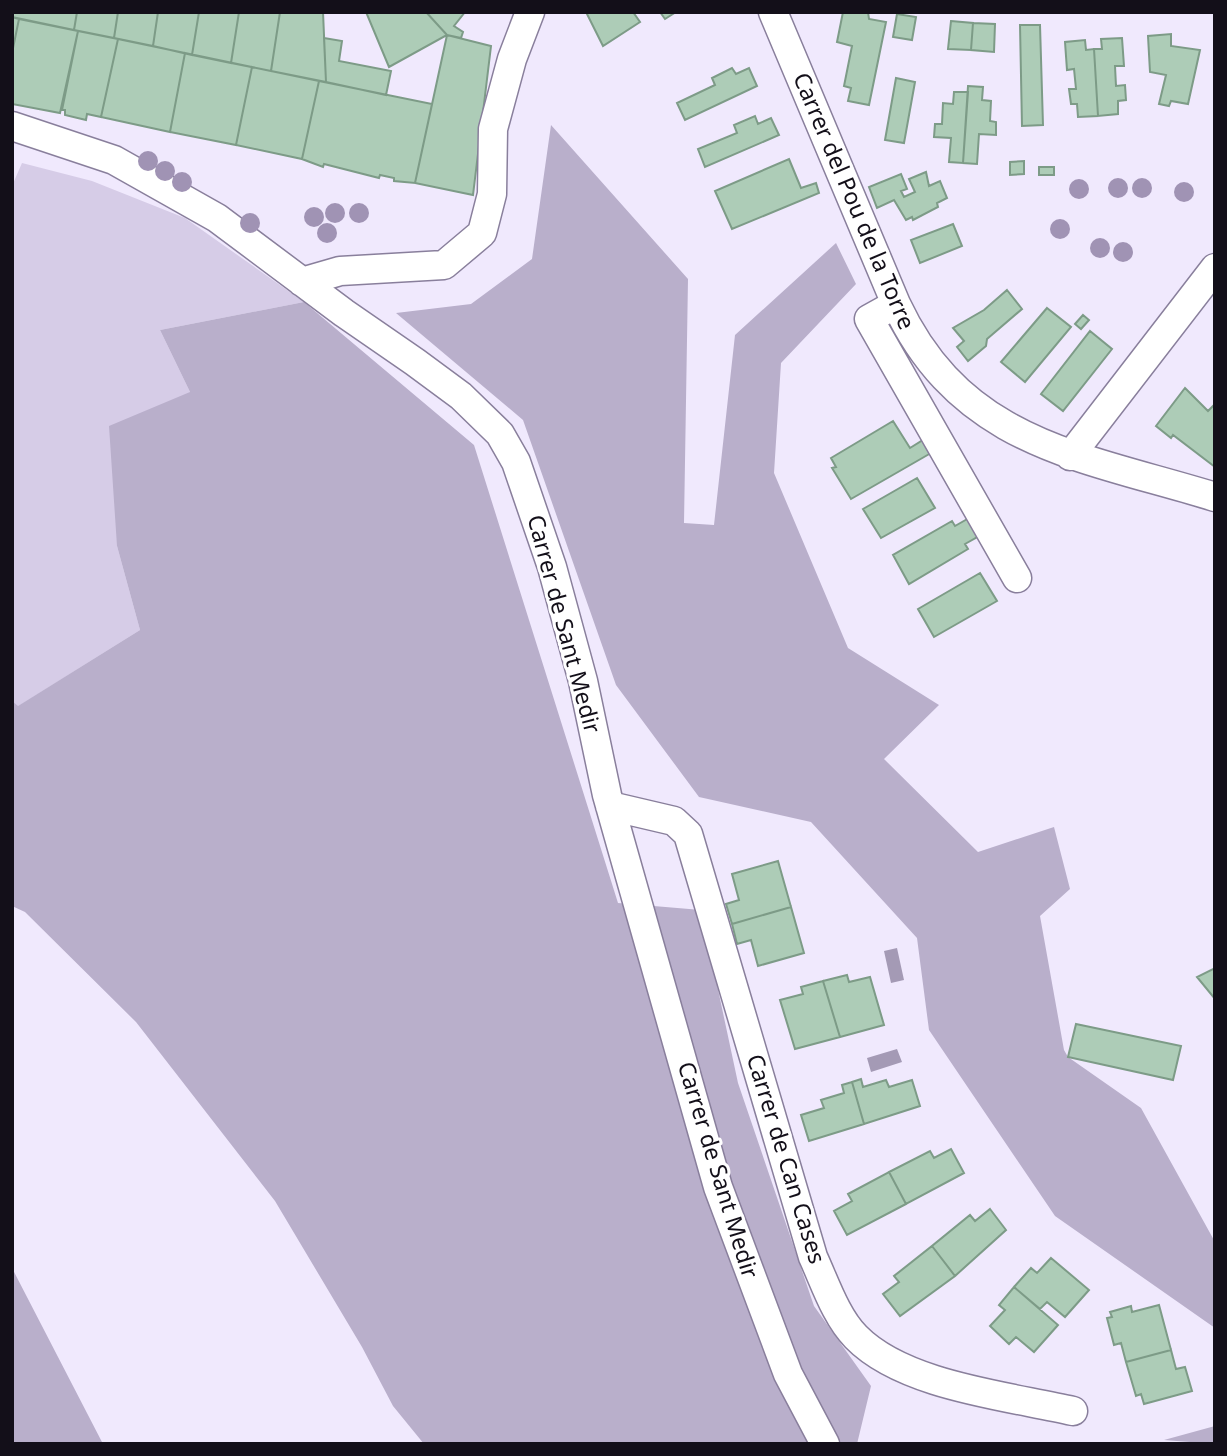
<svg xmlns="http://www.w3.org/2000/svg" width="1227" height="1456" font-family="'Noto Sans',sans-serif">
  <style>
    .green { fill: #d6cce7 }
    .forest { fill: #b9afcb }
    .water { fill: #a49ab5 }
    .building { fill: #adccb7; stroke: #7d9b87; stroke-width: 2 }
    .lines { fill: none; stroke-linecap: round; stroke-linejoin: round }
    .minor-casing { stroke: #897f9c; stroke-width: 31 }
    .minor { stroke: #fff; stroke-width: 28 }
    .tree { fill: #a093b4 }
    .labels { text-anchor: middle; stroke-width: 6; stroke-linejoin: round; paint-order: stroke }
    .street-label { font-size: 23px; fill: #130f19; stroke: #fff }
  </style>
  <rect width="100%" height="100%" fill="#f0e9fd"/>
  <!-- green -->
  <path class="green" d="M22,163L92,181L185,218L304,302L160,330L190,392L117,546L140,630L17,707L12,701V186Z"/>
  <!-- forest -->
  <path class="forest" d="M551,125L688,279L684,523L714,525L735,335L836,243L856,284L781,363L774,473L848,648L939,705L884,759L978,852L1054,827L1070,889L1040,916L1064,1050L1068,1057L1141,1108L1215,1242V1328L1055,1216L929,1030L917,938L811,822L699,797L616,685L523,420L396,313L471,304L532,259Z
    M304,302L474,445L618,903L701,910L738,1083L814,1306L871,1386L857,1444H424L393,1406L362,1347L275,1201L136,1022L25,912L12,906V701L18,706L140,630L117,546L109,426L190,392L160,330Z
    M12,1268L103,1444H12Z
    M1215,1426V1444L1164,1440Z"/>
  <!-- water -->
  <path class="water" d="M897,948L904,980L891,983L884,951Z
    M897,1049L902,1062L871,1072L867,1058Z"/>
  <!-- building -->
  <path class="building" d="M13,12H77L74,30L12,17Z
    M77,12H118L114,38L74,30Z
    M118,12H158L153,46L114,38Z
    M158,12H199L192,55L153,46Z
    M199,12H239L231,63L192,55Z
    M239,12H280L271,71L231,63Z
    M280,12H323L326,82L271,71Z
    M366,12H426L447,35L389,67Z
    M426,12H465L454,26L463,32L461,38L447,35Z
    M586,12H633L640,22L603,46Z
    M660,12H676L665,19Z
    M843,12H868L869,19L886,22L869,105L848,101L851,88L844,86L852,46L837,42Z
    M897,14L916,17L912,40L893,37Z
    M12,17L19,19L12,53Z
    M19,19L78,31L60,113L12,104V53Z
    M951,21L973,23L971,50L948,49Z
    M973,23L995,24L994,52L971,50Z
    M1020,25H1040L1043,125L1022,126Z
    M78,31L118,39L101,117L87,114L86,120L65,115V110H62Z
    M1171,34V46L1200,50L1188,104L1171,101L1169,106L1159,104L1166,75L1150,72L1148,36Z
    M447,35L491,46L473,195L415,183Z
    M324,38L342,41L339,61L391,71L386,95L326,82Z
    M1122,38L1124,66H1115L1116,86L1125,85L1126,100L1118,101V114L1098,116L1094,49H1102L1101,39Z
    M118,39L185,53L170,132L101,117Z
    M1085,40L1086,50L1094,49L1098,116L1078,117L1077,104H1071L1069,89H1076L1074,69L1067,70L1065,42Z
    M185,53L252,67L236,145L170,132Z
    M252,67L319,81L302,159L236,145Z
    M732,68L736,74L749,68L757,86L685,120L677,103L715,85L712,78Z
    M896,78L915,82L904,143L885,140Z
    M319,81L432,104L415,183L394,181V178L380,175L379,178L324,164L323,167L302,159Z
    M968,86L983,87L982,100L991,101L990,121L996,122V135L979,134L977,164L963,163Z
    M954,92H968L963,163L949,162L951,138L934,137L935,124H942L943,103L953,104Z
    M755,116L758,124L771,118L779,135L705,167L698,149L737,133L734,125Z
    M789,159L801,188L816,183L819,193L732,229L715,191Z
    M1024,161V174L1010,175V162Z
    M1039,167H1054V175H1039Z
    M926,172L929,186L940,181L947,198L937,203L938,207L913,220L912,217L906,220L894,200L877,208L869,187L901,174L907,189L901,191L904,197L915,192L909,179Z
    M953,224L962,246L920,263L911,240Z
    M1007,290L1022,309L987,339L986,346L968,361L957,347L964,341L953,328L984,310Z
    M1047,308L1071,327L1025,382L1001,362Z
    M1083,315L1089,320L1081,329L1075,324Z
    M1090,331L1112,349L1063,411L1041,394Z
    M1185,388L1208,411L1215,404V467L1173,435L1171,438L1156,426Z
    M893,421L910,448L923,440L931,453L851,499L832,468L836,467L831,458Z
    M917,478L935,508L881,538L863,509Z
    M969,518L979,536L965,544L968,549L909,584L893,555L952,521L955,526Z
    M980,573L997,601L934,637L918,609Z
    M778,861L791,907L732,924L726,904L739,900L732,874Z
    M791,907L804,953L758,966L751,940L737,944L732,924Z
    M1215,968V999L1197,977Z
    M847,975L849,982L870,977L884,1025L840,1037L823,981Z
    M823,981L840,1037L795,1049L780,1000L803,994L801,987Z
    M1076,1024L1181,1046L1173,1080L1068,1057Z
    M861,1079L863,1087L886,1080L889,1087L912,1080L920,1106L864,1124L852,1082Z
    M852,1082L864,1124L809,1141L801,1115L824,1108L821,1100L844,1093L842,1085Z
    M951,1149L964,1173L906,1204L889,1172L930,1151L934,1158Z
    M889,1172L906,1204L847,1235L834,1211L852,1201L848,1194Z
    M990,1209L1006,1230L955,1276L932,1246L970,1215L975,1221Z
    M932,1246L955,1276L900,1316L883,1294L899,1282L894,1276Z
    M1051,1258L1089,1290L1065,1317L1047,1302L1040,1309L1014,1287L1031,1268L1037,1273Z
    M1014,1287L1058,1325L1034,1352L1016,1337L1009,1344L990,1326L1005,1310L999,1305Z
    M1159,1305L1171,1350L1126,1362L1121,1343L1114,1345L1107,1318L1112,1317L1110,1312L1131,1306L1132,1312Z
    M1171,1350L1176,1369L1185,1367L1192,1391L1144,1404L1141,1394L1136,1396L1126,1362Z"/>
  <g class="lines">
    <!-- minor casing -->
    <g class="minor-casing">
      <path id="minor" d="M773,12L896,304C962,445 1082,456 1215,497
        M12,126L114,160L217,218L344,313L415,362L461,396L500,434L516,462L552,567L583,681L607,795L718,1187L788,1374L825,1444
        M302,282L340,271L444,265L482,233L492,194L493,129L512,59L530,12
        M896,304L869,319L1017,578
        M1070,456L1215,268
        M610,806L674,821L688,834L813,1257C825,1283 836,1317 856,1337C904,1386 1008,1396 1073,1411"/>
    </g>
    <!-- minor -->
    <use href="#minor" class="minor"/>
  </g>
  <!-- trees -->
  <g class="tree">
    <circle cx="148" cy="161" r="10"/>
    <circle cx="165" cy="171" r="10"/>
    <circle cx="182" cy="182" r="10"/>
    <circle cx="1118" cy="188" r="10"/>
    <circle cx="1142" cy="188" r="10"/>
    <circle cx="1079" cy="189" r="10"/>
    <circle cx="1184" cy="192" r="10"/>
    <circle cx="335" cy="213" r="10"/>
    <circle cx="359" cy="213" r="10"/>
    <circle cx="314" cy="217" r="10"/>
    <circle cx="250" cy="223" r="10"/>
    <circle cx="1060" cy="229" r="10"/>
    <circle cx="327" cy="233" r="10"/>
    <circle cx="1100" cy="248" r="10"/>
    <circle cx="1123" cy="252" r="10"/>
  </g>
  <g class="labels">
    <!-- street labels -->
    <g class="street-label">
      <text transform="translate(854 201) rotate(67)" y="8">Carrer del Pou de la Torre</text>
      <text transform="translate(564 624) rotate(75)" y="8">Carrer de Sant Medir</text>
      <text transform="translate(786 1159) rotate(73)" y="8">Carrer de Can Cases</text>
      <text transform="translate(718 1170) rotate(73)" y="8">Carrer de Sant Medir</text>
    </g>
  </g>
  <!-- border -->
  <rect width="1227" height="1456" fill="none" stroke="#130f19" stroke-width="28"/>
</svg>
